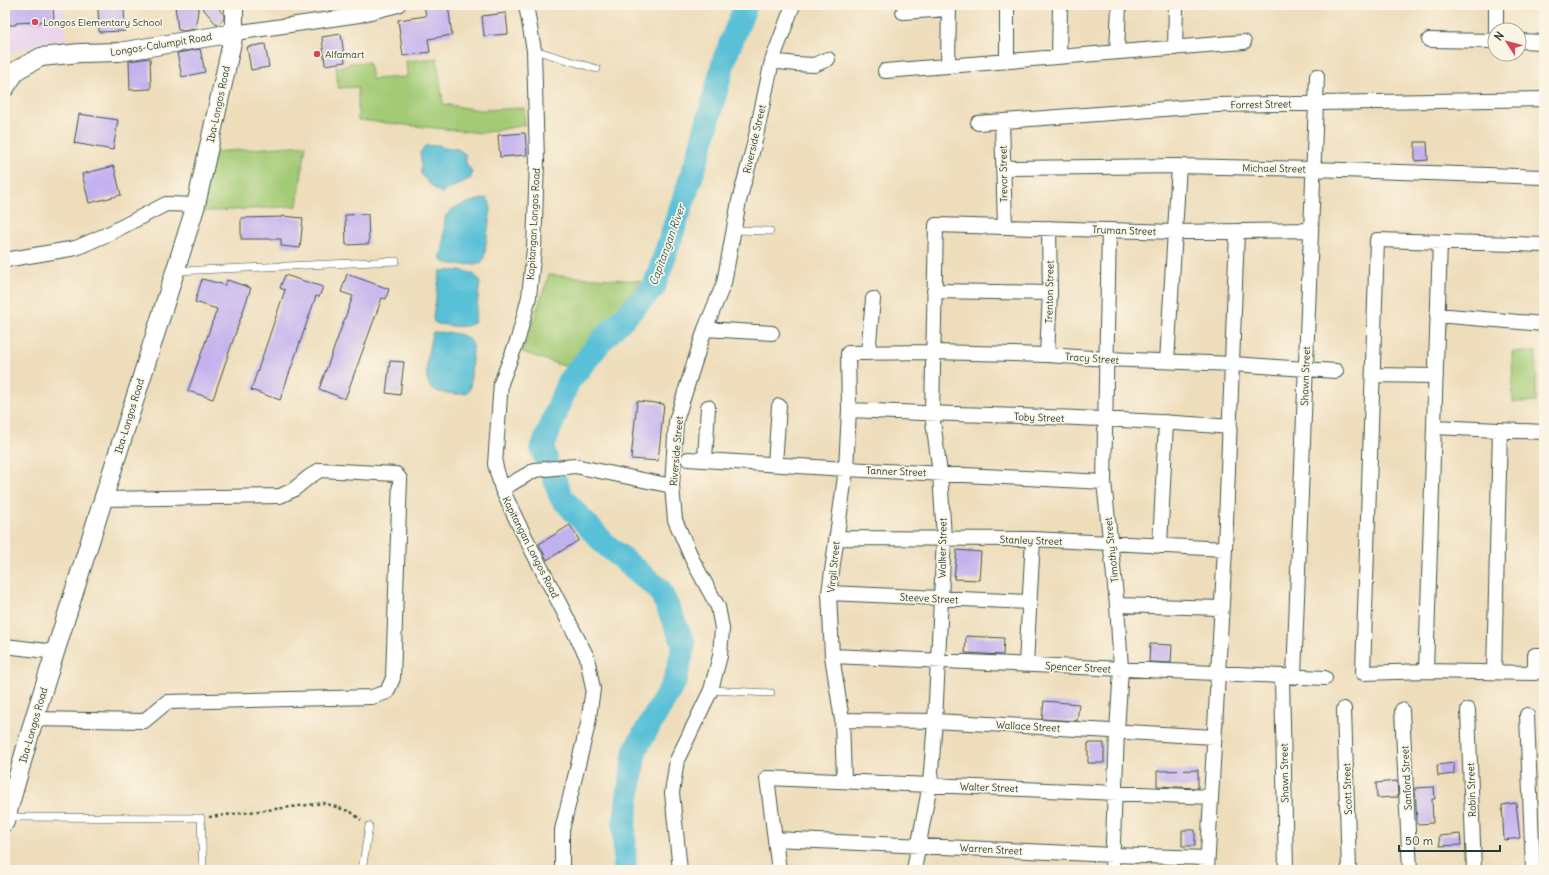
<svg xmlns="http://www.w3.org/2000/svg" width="1549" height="875" font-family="Delius,sans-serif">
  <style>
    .built { fill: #e8d2ee }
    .green { fill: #a3ca75; stroke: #618454 }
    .water { fill: #59c0d7; stroke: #3c7e86 }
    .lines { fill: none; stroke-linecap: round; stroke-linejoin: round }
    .river { stroke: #59c0d7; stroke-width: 24 }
    .building { fill: #c2b1ef }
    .service-casing { stroke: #3e5548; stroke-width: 8 }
    .minor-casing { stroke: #3e5548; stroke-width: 16 }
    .tertiary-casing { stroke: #3e5548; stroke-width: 20 }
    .path { stroke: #3e5548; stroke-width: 2.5; stroke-dasharray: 3 3; stroke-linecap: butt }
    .service { stroke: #fff; stroke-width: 7 }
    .minor { stroke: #fff; stroke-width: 14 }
    .tertiary { stroke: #fff; stroke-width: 18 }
    .poi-dot { fill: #d1495b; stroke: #fcf5e5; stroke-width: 1.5 }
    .labels { text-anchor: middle; stroke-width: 3.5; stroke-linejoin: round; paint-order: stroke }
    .poi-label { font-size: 10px; fill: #1f3d34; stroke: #fcf5e5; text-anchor: start }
    .street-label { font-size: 10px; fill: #1f3d34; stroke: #fcf5e5 }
    .water-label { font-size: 11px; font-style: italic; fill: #2e5e5d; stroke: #fcf5e5 }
  </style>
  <rect width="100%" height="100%" fill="#fcf5e5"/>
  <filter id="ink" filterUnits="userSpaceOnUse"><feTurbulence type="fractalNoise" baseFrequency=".025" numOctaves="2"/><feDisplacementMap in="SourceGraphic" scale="8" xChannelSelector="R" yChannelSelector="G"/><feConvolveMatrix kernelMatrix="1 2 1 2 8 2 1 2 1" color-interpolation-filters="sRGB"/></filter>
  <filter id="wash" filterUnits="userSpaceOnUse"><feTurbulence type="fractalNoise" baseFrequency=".012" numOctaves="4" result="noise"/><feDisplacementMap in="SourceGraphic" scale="16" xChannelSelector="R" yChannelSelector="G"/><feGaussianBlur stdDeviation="0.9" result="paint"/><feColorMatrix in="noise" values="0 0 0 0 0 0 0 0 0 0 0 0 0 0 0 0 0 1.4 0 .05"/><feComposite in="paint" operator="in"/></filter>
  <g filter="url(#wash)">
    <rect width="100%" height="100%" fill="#edb"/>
    <!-- built -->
    <path class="built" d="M5,5H63L67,39L7,53L5,60Z"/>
    <!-- green -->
    <path class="green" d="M437,58L443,104L480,110L524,108L525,125L482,133L358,120V87L338,88L336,67L349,65V63L369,62L372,79L407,77L406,61Z
      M306,145L297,206L199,212L214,152Z
      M549,275L641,281L570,368L522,352Z
      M1512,352H1536V402H1513Z"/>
    <!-- water -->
    <path class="water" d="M440,145L442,148L458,149L465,154L466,163L472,172L471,178L441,193C437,191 422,178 421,173C420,166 422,160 420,153L425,146Z
      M486,198L489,201L491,208L484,258L482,262C472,266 449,266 441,260L440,254L443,250L445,218C450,205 473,202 486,198Z
      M440,271C454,271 473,267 480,282L475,322C465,330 450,325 438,324L434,322L433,317Z
      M433,332C446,333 467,331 473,345L470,389L467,393C458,395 433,394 429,385C423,374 429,343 433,332Z"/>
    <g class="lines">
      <!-- river -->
      <path class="river" d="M546,458L542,449L568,382L604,338L654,287L698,157L725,57L746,5
        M554,478L561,497L605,544L660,590L684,644L675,681L635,750L624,825L625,870"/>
    </g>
    <g id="blocks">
      <!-- building -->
      <path class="building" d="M5,5H53L54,21L16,23V25H5Z
        M175,5H199L195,29L184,31L178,30Z
        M200,5H216L224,15V19L217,25Z
        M424,5H448L452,35L428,39L430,52L403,56L398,20L426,16Z
        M124,6L125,31L99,32L98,8Z
        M506,13L508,34L484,36L482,16Z
        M341,34L345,62L325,65L322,37Z
        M265,44L269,67L251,70L247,47Z
        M200,49L205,72L182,77L177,53Z
        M150,58L151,89L130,90L129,61Z
        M79,114L118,120L113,150L74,143Z
        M525,133L527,155L500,157L498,135Z
        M1415,142H1427L1428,160L1415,161Z
        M114,166L121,195L89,203L82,174Z
        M368,214L369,244L346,245L345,215Z
        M283,216L303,218L300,248L281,246V239H241V218L283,217Z
        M347,274L389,289L386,299L382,298L345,399L319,389L353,296L341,292Z
        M285,275L323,287L319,297L316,296L280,400L251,390L285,290L280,288Z
        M202,279L225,285L227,280L251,288L213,399L188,391L217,309L195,302Z
        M390,361L404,362L400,395L386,393Z
        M637,401L664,404L658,461L631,459Z
        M570,525L579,540L547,560L539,544Z
        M957,550L981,552L979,580L954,579Z
        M966,636L1004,638L1003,655L965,653Z
        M1150,644L1172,645L1171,663L1149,662Z
        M1044,701L1079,704L1077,721L1042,719Z
        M1088,743H1104V763H1088Z
        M1454,763V774L1438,776L1437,765Z
        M1198,770V788L1157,786V771Z
        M1397,781L1398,797L1377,798L1376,783Z
        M1434,787L1435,799H1432L1433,823L1417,824L1415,788Z
        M1516,803L1520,838L1504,840L1502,805Z
        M1182,830H1195V846H1182Z
        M1460,834L1461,845L1440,846L1439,836Z"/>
    </g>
  </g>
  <g filter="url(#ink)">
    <use href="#blocks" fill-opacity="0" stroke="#3e5548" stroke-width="1"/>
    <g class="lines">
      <!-- service casing -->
      <g class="service-casing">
        <path id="service" d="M534,50L597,69
          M5,66L16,70
          M733,230L770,231
          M176,271L396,261
          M711,690L771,693
          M8,817L201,818L203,870
          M362,870L369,826"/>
      </g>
      <!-- minor casing -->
      <g class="minor-casing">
        <path id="minor" d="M526,5L534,50L537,161L534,249L529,297L518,339L501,383L495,464L502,489L518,523L587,657L593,689L588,724L562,830V870
          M1007,5V61
          M903,12L948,9
          M1496,30V5
          M234,33L359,15L398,5
          M1429,40L1495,41
          M1519,41L1544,42
          M1175,48L1176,5
          M1117,52L1119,5
          M1059,57L1060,5
          M772,61L796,64L814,65L828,59
          M948,66L949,5
          M885,71L1244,42
          M1002,121L1005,227
          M978,123L1217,105L1544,99
          M1003,168L1179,166L1313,169L1544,177
          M1109,230L1104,482L1117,605L1121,669L1117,731L1112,870
          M1544,245L1377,240L1363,673L1426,671L1535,673V655H1544
          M5,260L76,248L110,233L166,204L196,205
          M934,291L1050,293
          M1437,315L1544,324
          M705,329L772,333
          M868,353L873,299
          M1047,355L1050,293L1049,228
          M1167,361L1179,166
          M1373,375L1436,376
          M849,410C976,416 1103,416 1230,427
          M1434,427L1544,432
          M688,459L846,469L1104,482
          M705,460L708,407
          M775,464L779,406
          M502,489L535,470L575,466L672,486
          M836,538L1033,539L1225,549
          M1160,546L1166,422
          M829,593L1030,602
          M1117,605L1221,608
          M5,646L55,652
          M832,656L1325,678
          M1026,664L1033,539
          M1426,671L1440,242
          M1494,672L1500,430
          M1282,676L1286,870
          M1294,676L1317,76
          M1344,709L1349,870
          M1402,710L1410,870
          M1468,710L1474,870
          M1527,715L1533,870
          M34,719L144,721L167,702L372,697L387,692L393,678L400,479L396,474L320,470L309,477L293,490L280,496L103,499
          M842,720L935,721L1214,737
          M844,780L842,720L832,656L829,593L846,469L849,410L848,353L933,352L1047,355L1107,359L1233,364L1336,371
          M775,839L1113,855L1207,858
          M680,870L672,793L677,760L711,690L720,656L722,628L718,607L693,561L675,520L672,486L676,421L705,329L724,283L739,201L754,145L772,61L793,5
          M779,870L767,778L1211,797
          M914,870L930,784L935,721L944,538L940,473L932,414L936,225L1175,232L1311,230
          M1207,870L1225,549L1237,231"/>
      </g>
      <!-- tertiary casing -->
      <g class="tertiary-casing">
        <path id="tertiary" d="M5,88L17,70L41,57L80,53L119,52L234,33
          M5,822L34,719L196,205L234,33V5"/>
      </g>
      <!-- path -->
      <path class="path" d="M209,817L324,803L351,812L361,820"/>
      <!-- service -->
      <use href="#service" class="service"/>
      <!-- minor -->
      <use href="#minor" class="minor"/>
      <!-- tertiary -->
      <use href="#tertiary" class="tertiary"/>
    </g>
  </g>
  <!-- markers -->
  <g class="poi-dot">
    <circle cx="35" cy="22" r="4"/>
    <circle cx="317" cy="54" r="4"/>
  </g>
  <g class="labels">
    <!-- poi labels -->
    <g class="poi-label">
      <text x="43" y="26">Longos Elementary School</text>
      <text x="325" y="58">Alfamart</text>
    </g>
    <!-- street labels -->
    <g class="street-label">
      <text transform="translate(161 44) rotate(-9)" y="4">Longos-Calumpit Road</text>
      <text transform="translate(218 104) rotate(-78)" y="4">Iba-Longos Road</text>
      <text transform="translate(1261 104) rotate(-1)" y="4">Forrest Street</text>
      <text transform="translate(754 139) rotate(-77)" y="4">Riverside Street</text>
      <text transform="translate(1274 168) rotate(1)" y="4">Michael Street</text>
      <text transform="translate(1003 174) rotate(-91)" y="4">Trevor Street</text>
      <text transform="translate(533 224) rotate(-87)" y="4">Kapitangan Longos Road</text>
      <text transform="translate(1124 230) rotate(2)" y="4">Truman Street</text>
      <text transform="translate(1049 292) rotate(-89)" y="4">Trenton Street</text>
      <text transform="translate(1092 358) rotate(4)" y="4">Tracy Street</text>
      <text transform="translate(1305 376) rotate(-88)" y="4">Shawn Street</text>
      <text transform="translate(129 416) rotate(-73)" y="4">Iba-Longos Road</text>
      <text transform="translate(1039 417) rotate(2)" y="4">Toby Street</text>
      <text transform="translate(676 451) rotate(-85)" y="4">Riverside Street</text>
      <text transform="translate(896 471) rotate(2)" y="4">Tanner Street</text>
      <text transform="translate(1031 540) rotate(2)" y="4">Stanley Street</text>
      <text transform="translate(531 547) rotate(63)" y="4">Kapitangan Longos Road</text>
      <text transform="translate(942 548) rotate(-89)" y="4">Walker Street</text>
      <text transform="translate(1111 550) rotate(-96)" y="4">Timothy Street</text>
      <text transform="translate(833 567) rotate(-84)" y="4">Virgil Street</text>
      <text transform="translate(929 598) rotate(3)" y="4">Steeve Street</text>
      <text transform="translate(1078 667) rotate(3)" y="4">Spencer Street</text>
      <text transform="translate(33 725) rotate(-74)" y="4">Iba-Longos Road</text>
      <text transform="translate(1028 726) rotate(3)" y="4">Wallace Street</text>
      <text transform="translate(1284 773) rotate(-91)" y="4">Shawn Street</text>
      <text transform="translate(1406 778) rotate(-93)" y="4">Sanford Street</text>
      <text transform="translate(989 787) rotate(2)" y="4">Walter Street</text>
      <text transform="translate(1347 789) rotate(-92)" y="4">Scott Street</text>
      <text transform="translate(1471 790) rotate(-92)" y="4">Robin Street</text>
      <text transform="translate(991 849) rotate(3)" y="4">Warren Street</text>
    </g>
    <!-- water labels -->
    <g class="water-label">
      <text transform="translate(667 245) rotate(-70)" y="4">Capitangan River</text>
    </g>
  </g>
  <!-- margin -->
  <rect width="1549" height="875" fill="none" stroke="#fcf5e5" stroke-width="20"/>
  <!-- north arrow -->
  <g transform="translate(1507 42) rotate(306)"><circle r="19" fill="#fcf5e5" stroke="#a4ab9e"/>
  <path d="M0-3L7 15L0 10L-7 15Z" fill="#d1495b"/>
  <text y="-6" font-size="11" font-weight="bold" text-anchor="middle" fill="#1f3d34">N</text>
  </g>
  <!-- scale -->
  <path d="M1399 845v6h101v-6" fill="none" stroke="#1f3d34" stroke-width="2"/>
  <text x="1405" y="845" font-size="12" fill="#1f3d34" stroke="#fcf5e5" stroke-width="3" paint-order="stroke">50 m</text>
</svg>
